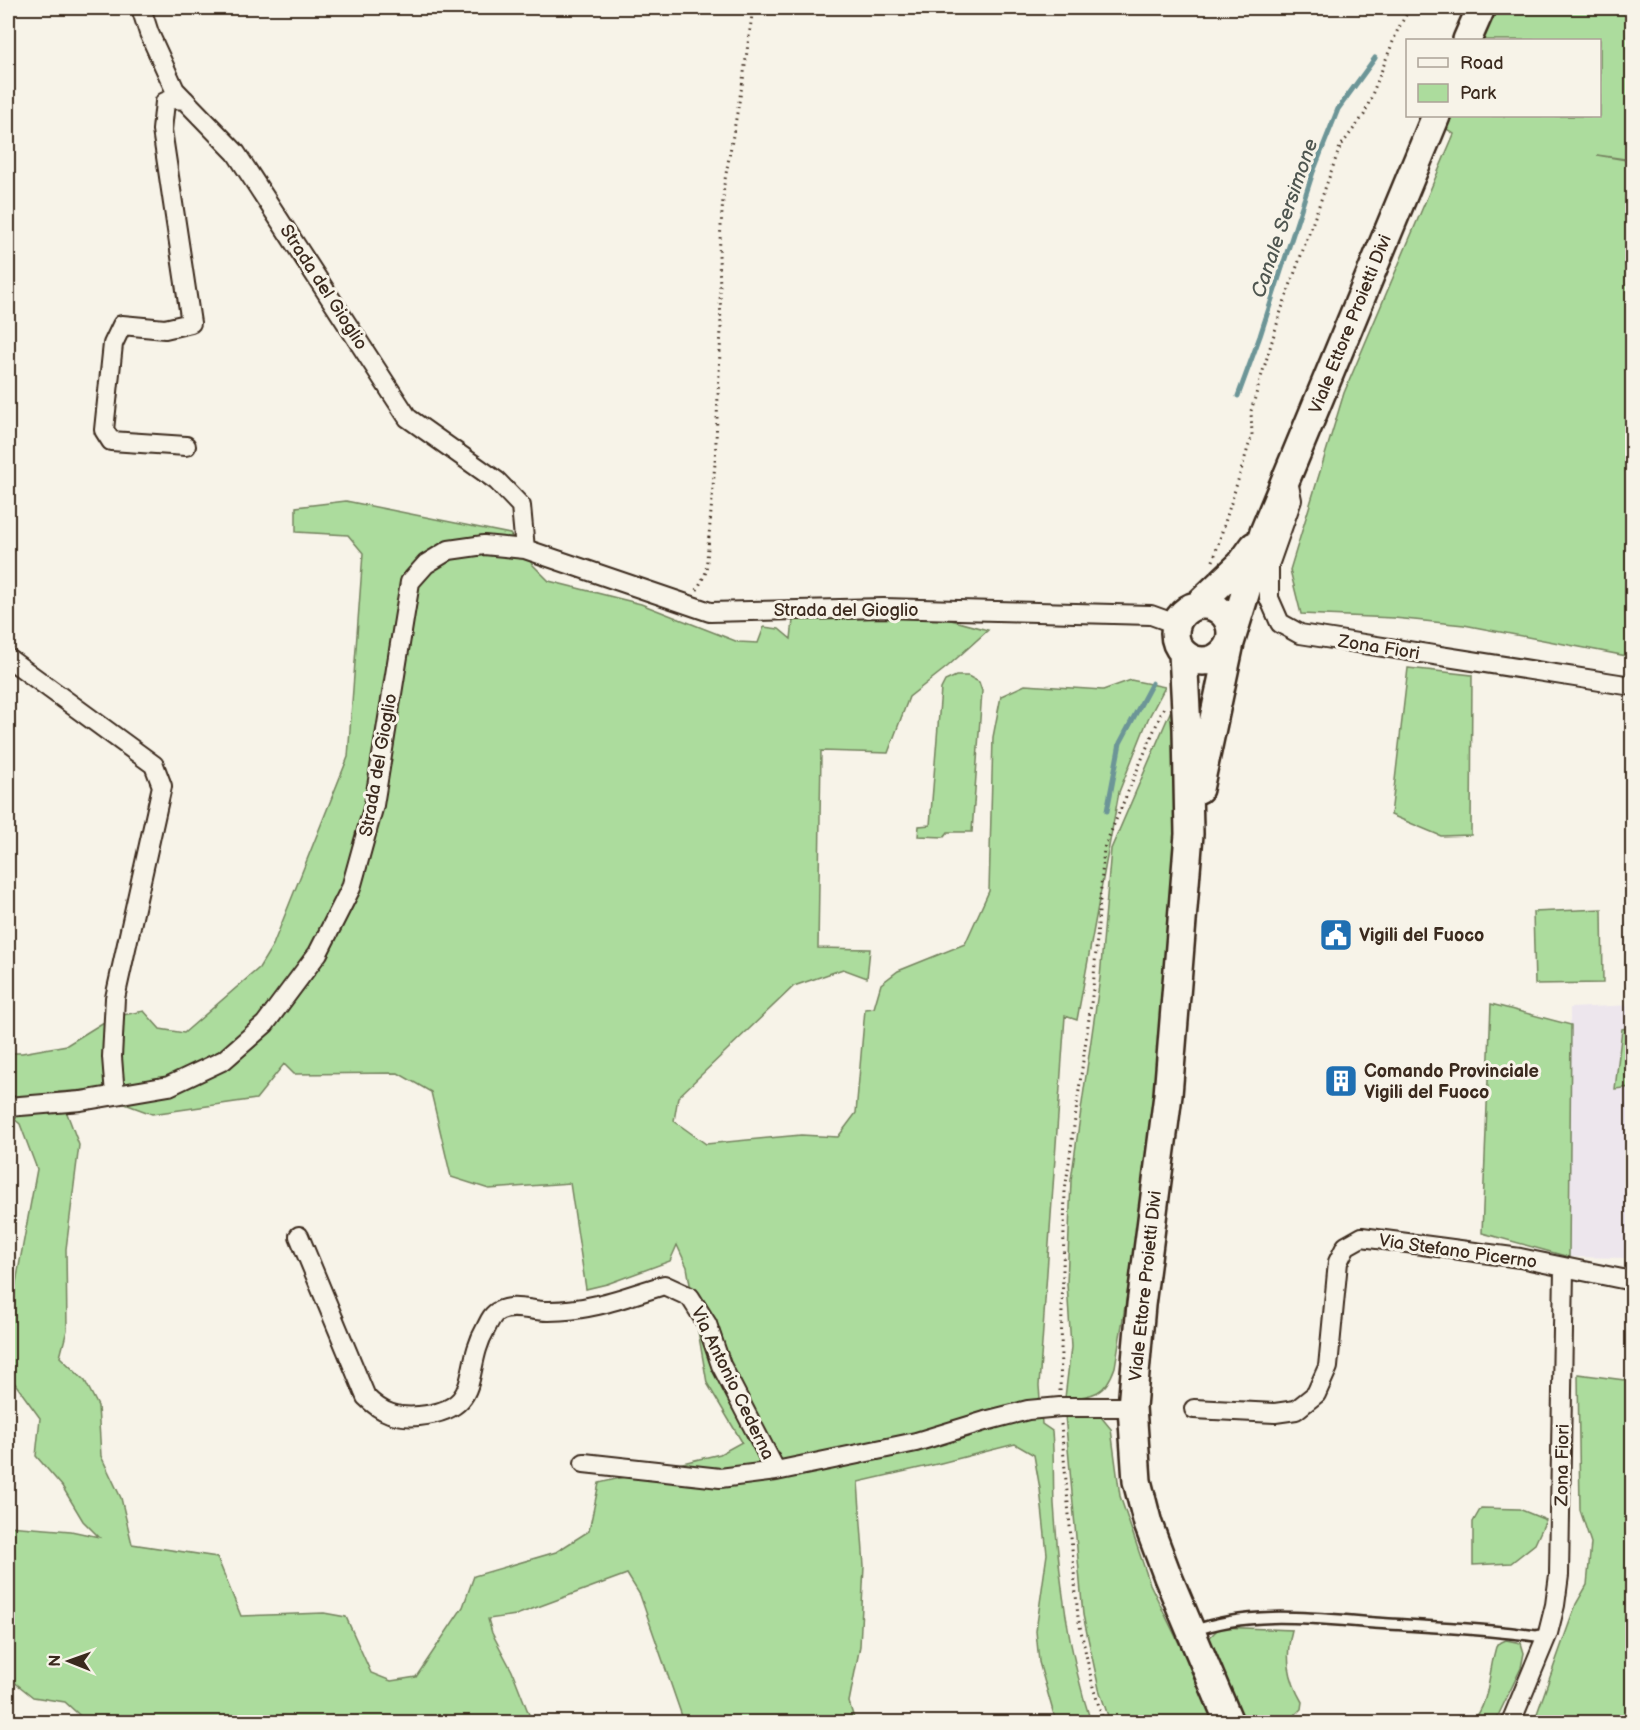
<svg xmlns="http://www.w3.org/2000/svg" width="1640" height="1730" font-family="'Balsamiq Sans',sans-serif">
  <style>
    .built { fill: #ede6ed }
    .green { fill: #acdc9d; stroke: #74835e; stroke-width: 1.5; fill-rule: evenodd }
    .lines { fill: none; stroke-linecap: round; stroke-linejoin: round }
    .stream { stroke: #6c9597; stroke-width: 5 }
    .lane-casing { stroke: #3b2a1e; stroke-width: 14 }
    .street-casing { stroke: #3b2a1e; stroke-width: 22 }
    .secondary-casing { stroke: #3b2a1e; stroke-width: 32 }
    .path { stroke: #3b2a1e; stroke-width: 3; stroke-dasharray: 1.5 4.5; stroke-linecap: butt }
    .lane { stroke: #f7f3e8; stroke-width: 9 }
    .street { stroke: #f7f3e8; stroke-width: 18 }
    .secondary { stroke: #f7f3e8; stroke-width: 27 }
    .labels { text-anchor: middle; stroke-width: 6; stroke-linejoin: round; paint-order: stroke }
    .street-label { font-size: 18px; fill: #3b2a1e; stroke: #f7f3e8 }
    .poi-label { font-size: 18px; font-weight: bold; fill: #3b2a1e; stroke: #f7f3e8; text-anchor: start }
    .water-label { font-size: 20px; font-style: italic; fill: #4f5650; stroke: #f7f3e8 }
  </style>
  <rect width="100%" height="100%" fill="#f7f3e8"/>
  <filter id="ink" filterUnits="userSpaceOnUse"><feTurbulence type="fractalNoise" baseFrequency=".0167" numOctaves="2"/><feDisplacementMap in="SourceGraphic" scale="12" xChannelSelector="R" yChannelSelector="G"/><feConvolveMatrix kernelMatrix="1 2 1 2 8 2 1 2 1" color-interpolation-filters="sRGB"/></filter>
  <g filter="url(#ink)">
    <!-- built -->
    <path class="built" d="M1632,1005V1258L1569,1257L1570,1008Z"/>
    <!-- green -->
    <path class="green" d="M1496,8H1632V160L1597,155L1632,161V657L1464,625L1394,618L1301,614L1290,570L1344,393L1454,134L1444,127L1449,116H1600V40H1482Z
      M346,501L510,534L533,565L549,581L641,604L738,642L758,643L764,627L779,629L791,639L793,620L936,616L988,630L947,667L909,697L888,753L821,751L818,948L870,949L867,978L843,969L794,986L678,1097L674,1121L706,1144L801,1135L838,1137L856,1113L865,1009L874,1008L881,984L898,971L965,944L989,891L993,737L1001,696L1025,685L1103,690L1131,680L1165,687L1148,719L1119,792L1077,1020L1065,1016L1039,1386L1042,1424L1052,1431C1054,1455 1053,1480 1054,1504C1059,1578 1068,1652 1091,1722H1056L1039,1662L1036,1631L1047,1554L1040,1489L1034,1455L1015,1444L937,1464L858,1482L864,1566L860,1646L849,1702L855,1722H684L640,1595L627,1574L516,1615L488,1619L492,1633L512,1671L532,1722H87L65,1702L33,1697L8,1677V1526L71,1531L99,1537L83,1521L62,1486L36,1456L40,1418L8,1374V1326L37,1169L20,1124L8,1114V1053H22L67,1045L112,1017L144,1011L160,1029L184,1033L259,968L273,945L348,757L363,553L348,535L296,532V507ZM284,1064L294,1074L398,1073L431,1092L451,1177L489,1189L570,1183L586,1289L607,1284L670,1261L677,1245L687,1267L707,1383L742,1442L720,1454L599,1483L589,1531L556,1552L474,1576L463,1607L416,1677L391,1681L371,1673L346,1617L324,1613L241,1616L217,1557L132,1544L121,1498L101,1456L98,1406L85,1381L60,1357L67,1330L66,1249L79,1145L59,1092L87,1090L152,1114L256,1099Z
      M1408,668L1472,675L1471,835L1441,836L1391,815Z
      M956,676H968L979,682L982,691L972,832H948L944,837L918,836L919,826L930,825L941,689L945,681Z
      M1178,694L1185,780L1160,1095L1115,1367C1105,1396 1093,1396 1065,1398L1071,1347L1067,1284L1071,1180L1100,978L1111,849Z
      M1602,909L1603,983L1535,984L1533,912Z
      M1491,1004L1571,1025L1569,1257L1482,1233Z
      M1632,1027V1087L1615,1089L1622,1029Z
      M1578,1374L1632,1381V1722H1534L1576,1604L1587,1585L1591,1543L1580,1510Z
      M1065,1415L1101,1417L1111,1429L1120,1496L1150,1584L1211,1709L1215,1722H1110L1099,1689L1083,1615Z
      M1481,1508L1519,1509L1546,1520L1535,1544L1511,1563L1473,1565V1522Z
      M1220,1627L1292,1630C1285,1657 1288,1678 1302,1702L1301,1709L1290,1720L1292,1722H1236L1207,1654L1209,1638Z
      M1506,1640L1521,1643L1524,1653L1521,1668L1495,1722H1472C1491,1703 1488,1669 1497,1644Z"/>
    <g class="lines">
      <!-- stream -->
      <path class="stream" d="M1238,396L1260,336L1313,172L1338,109L1375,58
        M1107,811L1120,743L1152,683"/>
      <!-- lane casing -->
      <g class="lane-casing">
        <path id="lane" d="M1193,1631C1255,1608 1325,1620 1389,1624C1438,1627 1487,1629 1536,1636L1548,1633"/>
      </g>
      <!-- street casing -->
      <g class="street-casing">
        <path id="street" d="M141,8L149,33L175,90L236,153L408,418L497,481L521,506L525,549
          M185,100L173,99L165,102L162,130L191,323L165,329L122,325L113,344L104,430L111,441L186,446
          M1287,476L1292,500L1269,565V598L1280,623L1300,634L1632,686
          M8,658L154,765L162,786L115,998L112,1057L115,1095
          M8,1107L81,1101L169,1086L224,1060L265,1024L318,953L351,888L374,805L410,582L426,564L449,550L484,545L525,549L710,612L883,608L1151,615L1176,624
          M299,1236L366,1397C382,1413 396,1418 419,1416C486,1409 461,1371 486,1328C489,1322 492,1314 499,1311C513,1303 534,1312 549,1311C591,1311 625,1297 664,1285L690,1297L707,1324L721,1365L776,1471
          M1194,1409L1275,1413L1296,1410L1316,1394L1328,1367L1338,1262L1346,1246L1362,1237L1520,1258L1632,1281
          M584,1463L720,1478L776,1471L916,1442L985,1421L1028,1410L1060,1407H1132
          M1511,1722L1548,1633L1555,1605L1559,1575L1564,1268"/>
      </g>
      <!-- secondary casing -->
      <g class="secondary-casing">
        <path id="secondary" d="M1467,40L1481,8
          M1175 633a28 28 0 1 1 56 0a28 28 0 1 1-56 0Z
          M1198,605L1241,564L1254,546
          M1183,653L1187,729L1189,834L1168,1095L1141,1305L1132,1407L1137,1481L1148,1524L1168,1577L1229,1722
          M1199,789L1230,643L1264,532L1436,116"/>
      </g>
      <!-- path -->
      <path class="path" d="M1213,561L1252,435L1251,411L1281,311L1340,147L1364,115L1398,29L1410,8
        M697,590L706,572L715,463L721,329L719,254L724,185L743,80L753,8
        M1060,1391L1065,1191L1093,989L1104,848L1164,707
        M1061,1424L1078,1617L1093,1687L1104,1722"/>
      <!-- lane -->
      <use href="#lane" class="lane"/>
      <!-- street -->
      <use href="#street" class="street"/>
      <!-- secondary -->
      <use href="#secondary" class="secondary"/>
    </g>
  </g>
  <!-- icons -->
  <defs>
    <g id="civic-square" transform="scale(1.725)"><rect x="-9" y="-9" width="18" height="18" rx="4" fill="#1f6fb2" stroke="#f7f3e8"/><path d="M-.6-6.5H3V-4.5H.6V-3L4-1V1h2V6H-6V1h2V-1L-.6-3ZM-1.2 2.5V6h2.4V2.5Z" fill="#fff"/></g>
    <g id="building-square" transform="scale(1.725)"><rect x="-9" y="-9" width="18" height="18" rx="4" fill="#1f6fb2" stroke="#f7f3e8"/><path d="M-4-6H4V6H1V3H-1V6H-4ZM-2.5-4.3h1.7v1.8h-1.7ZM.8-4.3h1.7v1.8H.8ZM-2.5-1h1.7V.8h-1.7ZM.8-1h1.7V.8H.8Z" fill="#fff"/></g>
  </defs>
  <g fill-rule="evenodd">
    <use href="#civic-square" x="1336" y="935"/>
    <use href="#building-square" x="1341" y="1081"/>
  </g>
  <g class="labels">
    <!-- street labels -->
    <g class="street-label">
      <text transform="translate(324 287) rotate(57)" y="6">Strada del Gioglio</text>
      <text transform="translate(1350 324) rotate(-68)" y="6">Viale Ettore Proietti Divi</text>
      <text x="846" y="616">Strada del Gioglio</text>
      <text transform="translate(1379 647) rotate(9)" y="6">Zona Fiori</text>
      <text transform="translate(378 765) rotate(-80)" y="6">Strada del Gioglio</text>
      <text transform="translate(1458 1251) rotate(8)" y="6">Via Stefano Picerno</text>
      <text transform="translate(1145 1286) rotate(-84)" y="6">Viale Ettore Proietti Divi</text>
      <text transform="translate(733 1383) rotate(64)" y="6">Via Antonio Cederna</text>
      <text transform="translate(1562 1465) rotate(-89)" y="6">Zona Fiori</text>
    </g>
    <!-- poi labels -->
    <g class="poi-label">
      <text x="1359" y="941">Vigili del Fuoco</text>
      <text x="1364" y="1077">Comando Provinciale<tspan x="1364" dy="21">Vigili del Fuoco</tspan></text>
    </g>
    <!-- water labels -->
    <g class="water-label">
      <text transform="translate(1284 218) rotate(-71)" y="7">Canale Sersimone</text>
    </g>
  </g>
  <!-- margin -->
  <rect width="1640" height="1730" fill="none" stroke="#f7f3e8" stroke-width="30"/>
  <rect x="15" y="15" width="1610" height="1700" fill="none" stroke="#3b2a1e" stroke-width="2" filter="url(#ink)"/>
  <!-- legend -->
  <rect x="1406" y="39" width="195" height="78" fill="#f7f3e8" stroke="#aca397" stroke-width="1.5"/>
  <rect x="1418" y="58" width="30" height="9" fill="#f7f3e8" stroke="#aca397" stroke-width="1.5"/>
  <text x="1460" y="69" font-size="18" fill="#3b2a1e">Road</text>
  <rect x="1418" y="84" width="30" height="18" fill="#acdc9d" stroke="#aca397" stroke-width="1.5"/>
  <text x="1460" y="99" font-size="18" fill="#3b2a1e">Park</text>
  <!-- north arrow -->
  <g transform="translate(69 1661) rotate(271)" stroke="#f7f3e8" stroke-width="4.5" paint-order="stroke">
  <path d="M0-4.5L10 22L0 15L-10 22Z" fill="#3b2a1e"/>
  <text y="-9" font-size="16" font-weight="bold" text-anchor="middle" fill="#3b2a1e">N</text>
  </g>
</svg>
